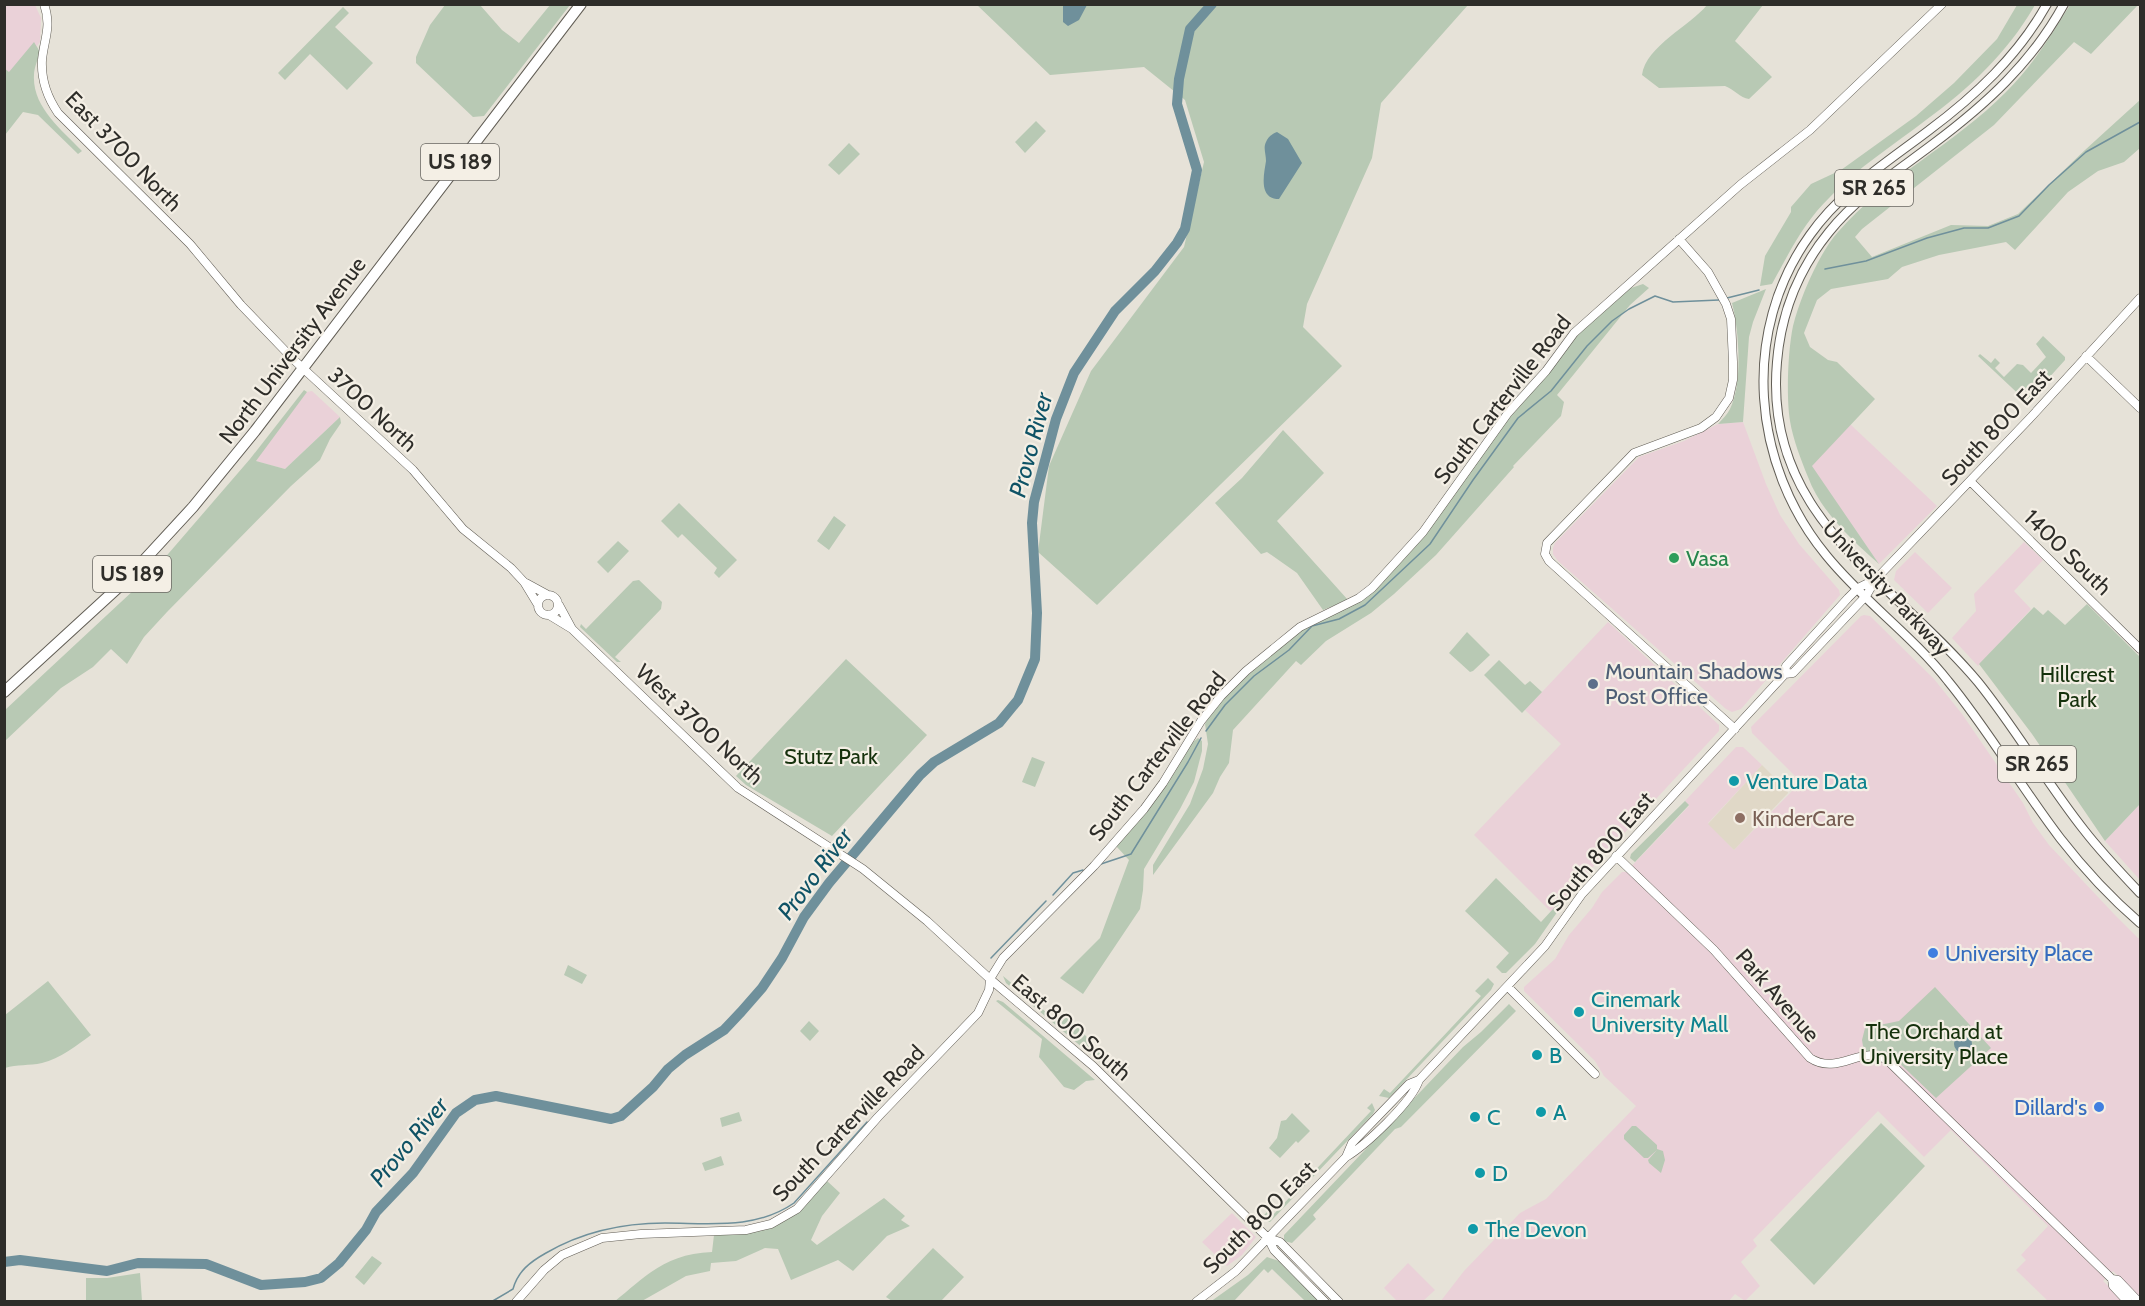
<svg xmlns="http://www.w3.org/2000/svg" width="2145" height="1306" font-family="Cabin,sans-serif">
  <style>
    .commercial { fill: #ead1d8 }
    .built { fill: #e0d8c7 }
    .green { fill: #b8c9b4 }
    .water { fill: #6f909b }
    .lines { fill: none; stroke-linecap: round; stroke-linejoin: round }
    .stream { stroke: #6f909b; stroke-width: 1.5 }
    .river { stroke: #6f909b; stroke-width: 10 }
    .secondary-casing { stroke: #615d55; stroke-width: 9 }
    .primary-casing { stroke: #615d55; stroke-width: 10 }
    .highway-casing { stroke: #615d55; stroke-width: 12 }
    .secondary { stroke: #fff; stroke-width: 8 }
    .primary { stroke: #fff; stroke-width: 8 }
    .highway { stroke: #fff; stroke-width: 10 }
    .leisure-dot { fill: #2e9e5b; stroke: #f4efe5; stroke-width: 2 }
    .service-dot { fill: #5c6f8a; stroke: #f4efe5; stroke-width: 2 }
    .culture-dot { fill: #0f9aa8; stroke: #f4efe5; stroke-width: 2 }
    .education-dot { fill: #8d6e63; stroke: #f4efe5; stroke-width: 2 }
    .shop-dot { fill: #3f7fe0; stroke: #f4efe5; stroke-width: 2 }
    .labels { text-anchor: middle; stroke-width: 4.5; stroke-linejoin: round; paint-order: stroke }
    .shield { fill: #f4efe5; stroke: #696761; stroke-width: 1.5 }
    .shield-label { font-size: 21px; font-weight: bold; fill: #2e2d29 }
    .street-label { font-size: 22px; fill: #2e2d29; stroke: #f4efe5 }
    .leisure-label { font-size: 22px; fill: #27864d; stroke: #f4efe5; text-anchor: start }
    .service-label { font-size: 22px; fill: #4e5e75; stroke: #f4efe5; text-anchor: start }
    .park-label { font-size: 22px; fill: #15310c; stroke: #f4efe5 }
    .culture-label { font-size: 22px; fill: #0d838f; stroke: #f4efe5; text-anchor: start }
    .education-label { font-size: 22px; fill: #785e54; stroke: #f4efe5; text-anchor: start }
    .shop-label { font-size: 22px; fill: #366cbe; stroke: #f4efe5; text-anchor: start }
    .water-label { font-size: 24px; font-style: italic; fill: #0f5366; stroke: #f4efe5 }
  </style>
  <rect width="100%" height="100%" fill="#e6e2d8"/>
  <!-- commercial -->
  <path class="commercial" d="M5,5H35L41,18L40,42L5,86Z
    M312,391L340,417L285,469L256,461L264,447L307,392Z
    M1743,422L1766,484L1780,515L1799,544L1839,590L1840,595L1741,709L1732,712L1726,709L1558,561L1553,554V548L1555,543L1639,457L1684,441L1718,424Z
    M1850,424L1937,506L1879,564L1811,466Z
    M2024,542L2043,560L2014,591L2031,609L1978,666L1952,638L1976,611L1974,594Z
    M1915,552L1952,588L1928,613L1894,580L1896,571Z
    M1864,615L1870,616L1934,679L1962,714L2023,803L2033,823L2049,845L2114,914L2138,938H2140V1297L2113,1271L2103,1281L2124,1301H2048L2016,1270L2026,1260L2021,1255L2048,1226L1951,1130L1924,1157L1878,1111L1753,1240L1757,1246L1741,1262L1760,1286L1745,1301L1735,1294L1728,1302H1440L1464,1271L1520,1213L1546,1199L1636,1106L1604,1076L1595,1061L1524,991V987L1555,959L1569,935L1592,908L1602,892L1622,872H1626L1689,806L1685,801L1736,747H1743L1762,765L1708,823L1734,850L1801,782L1752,733L1751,727L1861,616Z
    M1608,622L1719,725V731L1551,912L1474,835L1561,744L1525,710Z
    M2140,804V880L2105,841Z
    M1232,1213L1256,1237L1242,1255L1227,1266L1202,1242Z
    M1408,1263L1435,1290L1423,1301H1397L1384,1288Z"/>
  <!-- built -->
  <path class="built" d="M1762,765L1787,790L1788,793L1734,850L1708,824Z"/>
  <!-- green -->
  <path class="green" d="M976,4L1468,5L1381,103L1372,158L1307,304L1303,327L1342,366L1097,605L1038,552L1049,466L1091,371L1184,247L1204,162L1185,100L1144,67L1050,75Z
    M445,5H480L502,30L519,43L550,5H570L484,116L473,117L416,63V57L430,25Z
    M1707,5H1763L1735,41L1772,77L1749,99C1740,98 1734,89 1725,86L1659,88L1642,75C1646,46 1690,26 1707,5Z
    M2017,5H2035C2008,52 1970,88 1926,120C1894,145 1858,167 1830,197C1804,222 1789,253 1772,284L1760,286L1765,256L1791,212V207L1811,184L1841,170L1916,116L1954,83L1997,39Z
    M2070,5H2138L2091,54L2074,42L1994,125L1862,229L1855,237L1872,257L1951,225L1988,226L2018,214L2085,150L2140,100V148L2124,162L2098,171L2068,192L2015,250L2006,242L1939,255L1902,267L1888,279L1831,289L1817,300L1804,333L1810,347L1828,360L1837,362L1875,399L1812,466L1879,564C1852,540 1821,512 1808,477C1801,460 1793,439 1790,421C1786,396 1788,350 1793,326C1800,298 1819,253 1838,232C1886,177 1955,144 2006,92C2032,67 2051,35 2070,5Z
    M343,7L349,13L335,27L373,63L347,90L310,54L285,80L278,73Z
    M34,42L40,52C38,59 34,68 34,75C32,107 62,130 82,151L78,154L38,115L23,112L5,135L4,68L9,72Z
    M1036,121L1046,131L1025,153L1015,142Z
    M849,143L860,154L839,175L828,165Z
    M1643,284L1649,288L1630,305L1557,395L1564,402L1561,416L1513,466L1514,467L1436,555L1394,594L1371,613L1326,641L1301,665L1296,661L1233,730L1229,763L1220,777L1213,793L1153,875V865L1190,804L1203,769L1208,744L1205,724L1208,718L1228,692L1301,630L1386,577L1496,433L1541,382L1574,338L1628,289Z
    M1766,289L1753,322L1749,337L1743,422L1718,424C1722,419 1727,415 1730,409C1743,383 1739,330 1732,303Z
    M2043,336L2065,357V360L2027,402L1978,356L1980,354L1991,363L1995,358L2000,363L1995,368L2004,377L2017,364L2023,365L2031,373L2046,357L2036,344Z
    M304,390L307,392L256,461L285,469L340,417L341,423L330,439L320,460L291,486L167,612L144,637L127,664L111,649L93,667L61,688L5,741V710L150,575L250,459Z
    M1283,430L1324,473L1277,521L1348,600L1323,610L1297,573L1267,552L1261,554L1215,503L1242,478Z
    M679,503L737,560L719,578L714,573L717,568L682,534L678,538L661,521Z
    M834,516L846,525L829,550L817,541Z
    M618,541L629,551L608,573L597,562Z
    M639,580L662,602L661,609L615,657L621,662H617L580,627L581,624L586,629L633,581Z
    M2087,604L2140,657V804L2105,841L2032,734L1979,664L2034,607L2043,615L2048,610L2065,625Z
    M1467,632L1490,655L1473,671L1470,672L1449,653Z
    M846,659L927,735L832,836L746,785L736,776Z
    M1499,660L1525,685L1530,681L1542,692L1522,713L1484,675Z
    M1198,738L1202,741V751L1194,782L1180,809L1144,869L1143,890L1140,909L1083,994L1060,978L1100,938L1129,860L1116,846L1172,776L1192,743Z
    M1032,757L1045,762L1035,787L1022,782Z
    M1685,801L1689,805L1635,862L1630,858L1631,854Z
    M1496,878L1541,922L1565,896L1567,898L1535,944L1506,973H1502L1496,967L1509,953L1465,911Z
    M568,965L587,975L582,984L564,975Z
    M1003,976L1052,1017L1070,1012C1069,1021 1074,1029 1084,1029L1085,1035L1106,1061L1103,1065L1006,983Z
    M1488,978L1494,984L1491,990L1389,1098L1379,1096L1384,1089L1390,1093L1481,996L1475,991Z
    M48,981L91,1035C77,1045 60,1059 42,1063C29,1066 17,1064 5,1068V1015Z
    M1935,987L1991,1048L1936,1098L1892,1056L1879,1052H1864L1862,1040L1865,1028L1899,1021Z
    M998,1000L1003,1002L1095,1080L1086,1081L1074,1090L1064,1087L1039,1057L1042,1039L996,1001Z
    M1509,1004L1516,1011L1401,1127L1395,1129L1313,1215L1316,1219L1292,1243L1284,1241V1235L1463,1047L1481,1032Z
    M809,1021L819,1031L810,1041L800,1031Z
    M1372,1103L1375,1110L1373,1114L1270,1222L1260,1219L1268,1211L1273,1215L1371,1111L1367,1108Z
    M739,1112L742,1121L722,1127L720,1118Z
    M1292,1113L1310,1131L1298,1143L1296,1141L1280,1158L1269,1148L1277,1138L1281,1121L1286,1120Z
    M1881,1123L1925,1166L1814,1285L1770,1240Z
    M1632,1126H1636L1657,1145V1149L1663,1151L1665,1160L1661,1173L1649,1163L1648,1160L1657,1150L1648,1158H1644L1624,1139V1135Z
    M721,1156L724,1165L705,1171L702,1163Z
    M826,1180L840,1193L822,1216L811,1240L817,1245L884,1198L905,1216L901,1220L910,1226L887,1236L853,1271L838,1260L791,1280L778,1249L765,1248L736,1261L711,1263L710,1271L686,1276L642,1301L614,1302C648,1274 666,1254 712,1252L714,1235L791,1216Z
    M933,1248L964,1277L941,1301H892L886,1297Z
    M372,1256L382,1263L364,1285L355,1277Z
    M1267,1257L1279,1261L1320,1301H1305L1272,1269L1268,1273L1264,1269L1234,1301L1210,1302L1248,1275Z
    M140,1273L142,1301H86V1278H107Z"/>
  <!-- water -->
  <path class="water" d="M1063,5L1087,4V5L1079,20L1068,26L1063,22Z
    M1277,132L1288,139L1302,163L1279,199C1258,199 1264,174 1266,161C1266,154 1263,148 1266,142C1268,137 1272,134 1277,132Z
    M1954 1044a9 9 0 1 1 18 0a9 9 0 1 1-18 0Z"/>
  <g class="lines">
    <!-- stream -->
    <path class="stream" d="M1825,269L1866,261L1927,238L1964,228H1988L2019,216L2049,185L2086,152L2140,122
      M1727,298L1759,290
      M1206,731L1225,705L1254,676L1289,650L1312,626L1339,619L1365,605L1430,544L1473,480L1518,418L1551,391L1587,346L1612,321L1629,309L1655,296L1673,302L1719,300
      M1101,864L1131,854L1188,762L1201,738
      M1053,895L1073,873L1083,870
      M991,958L1046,901
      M491,1302L513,1289C518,1271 530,1262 546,1253C582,1232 623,1223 665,1223C709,1223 755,1230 794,1203L867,1122"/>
    <!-- river -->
    <path class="river" d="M4,1262L20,1260L107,1271L138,1263L206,1264L261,1285L305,1282L321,1278L339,1263L366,1230L376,1212L413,1173L456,1113L475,1100L496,1096L611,1119L621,1116L653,1087L668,1069L685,1055L724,1030L741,1012L762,988L782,958L804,917L829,883L920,775L934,762L999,723L1018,700L1035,659L1037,613L1032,523L1034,502L1056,419L1074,373L1115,311L1155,271L1177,243L1185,229L1197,170L1177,104L1179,79L1190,29L1212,4"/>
    <!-- secondary casing -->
    <g class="secondary-casing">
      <path id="secondary" d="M44,4C52,27 44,39 42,60C41,80 47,97 58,113L190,244L241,305L294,360L413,470L463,529L511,568L524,582L538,605
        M1679,239L1708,272L1726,304L1731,319L1733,362V380L1729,398L1716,417L1701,428L1634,453L1547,543L1545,554L1549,561L1570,580L1735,729
        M2086,356L2140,408
        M1970,481L2140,649
        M526,583L548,595
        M538 605a10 10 0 1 1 20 0a10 10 0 1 1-20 0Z
        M559,605L572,629
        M549,615L572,629L738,788L863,869L927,921L990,979L1093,1066L1268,1238L1274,1250L1325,1302
        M1785,674L1793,673L1866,596L1876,579L2032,416L2140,298
        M1616,856L1714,950L1810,1058C1839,1077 1863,1042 1888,1061L2112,1279L2118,1280L2139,1302
        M1508,987L1595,1074
        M1346,1157L1352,1143L1409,1084L1419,1080L1545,946L1582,894L1595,880L1785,674L1786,666L1848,598L1858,588L1876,579
        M1268,1238L1280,1242L1339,1302
        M2112,1279L2113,1286L2128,1302
        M516,1302L544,1270L562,1255L602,1238L641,1234L746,1230L771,1224L797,1209L878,1117L978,1013L989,990L990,979L1003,958L1094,866L1144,809L1163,783L1201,721L1221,696L1246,671L1300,627L1359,598L1372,588L1423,532L1508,413L1546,371L1574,333L1740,185L1810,130L1942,4
        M1196,1302L1236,1271L1346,1157C1366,1145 1412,1102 1419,1080"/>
    </g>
    <!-- primary casing -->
    <g class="primary-casing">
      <path id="primary" d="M2047,4C2018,56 1975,96 1928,131C1886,163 1841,191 1810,235C1740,332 1752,465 1826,555C1863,601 1912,635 1948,681C1989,731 2021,787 2060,838C2084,869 2111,898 2140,923
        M2064,4C2032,63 1985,105 1933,144C1896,172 1858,196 1829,232C1798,270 1781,314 1777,362C1763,518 1892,579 1978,682C2016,729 2046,782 2084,830C2101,852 2121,873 2140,893"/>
    </g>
    <!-- highway casing -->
    <g class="highway-casing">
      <path id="highway" d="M4,692L123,583L193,507L255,431L581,4"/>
    </g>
    <!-- secondary -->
    <use href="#secondary" class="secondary"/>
    <!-- primary -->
    <use href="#primary" class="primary"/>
    <!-- highway -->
    <use href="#highway" class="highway"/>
  </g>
  <!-- markers -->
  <circle class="leisure-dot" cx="1674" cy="558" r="6"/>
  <circle class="service-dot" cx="1593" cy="684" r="6"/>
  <g class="culture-dot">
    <circle cx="1734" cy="781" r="6"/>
    <circle cx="1579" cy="1012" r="6"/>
    <circle cx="1537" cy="1055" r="6"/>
    <circle cx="1541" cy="1112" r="6"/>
    <circle cx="1475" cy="1117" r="6"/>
    <circle cx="1480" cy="1173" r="6"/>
    <circle cx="1473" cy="1229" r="6"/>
  </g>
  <circle class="education-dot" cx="1740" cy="818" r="6"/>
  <g class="shop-dot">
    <circle cx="1933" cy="953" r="6"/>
    <circle cx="2099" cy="1107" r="6"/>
  </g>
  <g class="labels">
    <!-- shield labels -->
    <g class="shield">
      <rect x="421" y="144" width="78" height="36" rx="4.5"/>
      <rect x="1835" y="170" width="78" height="36" rx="4.5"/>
      <rect x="93" y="556" width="78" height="36" rx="4.5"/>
      <rect x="1998" y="746" width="78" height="36" rx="4.5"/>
    </g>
    <g class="shield-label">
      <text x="460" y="169">US 189</text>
      <text x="1874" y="195">SR 265</text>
      <text x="132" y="581">US 189</text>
      <text x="2037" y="771">SR 265</text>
    </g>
    <!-- street labels -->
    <g class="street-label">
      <text transform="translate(124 151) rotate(46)" y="8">East 3700 North</text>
      <text transform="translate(292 350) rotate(-53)" y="8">North University Avenue</text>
      <text transform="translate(1502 399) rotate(-52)" y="8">South Carterville Road</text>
      <text transform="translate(373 409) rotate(43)" y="8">3700 North</text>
      <text transform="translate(1996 427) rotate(-47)" y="8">South 800 East</text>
      <text transform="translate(2068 552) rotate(44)" y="8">1400 South</text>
      <text transform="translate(1887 588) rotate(47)" y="8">University Parkway</text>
      <text transform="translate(700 724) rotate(43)" y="8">West 3700 North</text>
      <text transform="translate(1157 756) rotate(-52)" y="8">South Carterville Road</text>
      <text transform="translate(1600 851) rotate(-49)" y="8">South 800 East</text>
      <text transform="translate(1778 995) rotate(49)" y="8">Park Avenue</text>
      <text transform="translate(1072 1027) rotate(41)" y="8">East 800 South</text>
      <text transform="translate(848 1123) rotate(-46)" y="8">South Carterville Road</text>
      <text transform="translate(1259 1217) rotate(-45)" y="8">South 800 East</text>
    </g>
    <!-- leisure labels -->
    <g class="leisure-label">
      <text x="1686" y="566">Vasa</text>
    </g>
    <!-- service labels -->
    <g class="service-label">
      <text x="1605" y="679">Mountain Shadows<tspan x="1605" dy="25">Post Office</tspan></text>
    </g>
    <!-- park labels -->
    <g class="park-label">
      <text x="2077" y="682">Hillcrest<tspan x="2077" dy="25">Park</tspan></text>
      <text x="831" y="764">Stutz Park</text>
      <text x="1934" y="1039">The Orchard at<tspan x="1934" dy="25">University Place</tspan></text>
    </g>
    <!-- culture labels -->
    <g class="culture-label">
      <text x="1746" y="789">Venture Data</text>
      <text x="1591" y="1007">Cinemark<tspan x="1591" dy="25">University Mall</tspan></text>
      <text x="1549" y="1063">B</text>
      <text x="1553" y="1120">A</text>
      <text x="1487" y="1125">C</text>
      <text x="1492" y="1181">D</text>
      <text x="1485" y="1237">The Devon</text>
    </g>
    <!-- education labels -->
    <g class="education-label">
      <text x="1752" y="826">KinderCare</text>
    </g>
    <!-- shop labels -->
    <g class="shop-label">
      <text x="1945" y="961">University Place</text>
      <text x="2087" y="1115" text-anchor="end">Dillard's</text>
    </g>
    <!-- water labels -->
    <g class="water-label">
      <text transform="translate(1031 445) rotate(-75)" y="8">Provo River</text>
      <text transform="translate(815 874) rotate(-53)" y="8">Provo River</text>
      <text transform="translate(409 1142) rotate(-50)" y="8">Provo River</text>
    </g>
  </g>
  <!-- border -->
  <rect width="2145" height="1306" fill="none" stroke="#2e2d29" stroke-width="12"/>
</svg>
